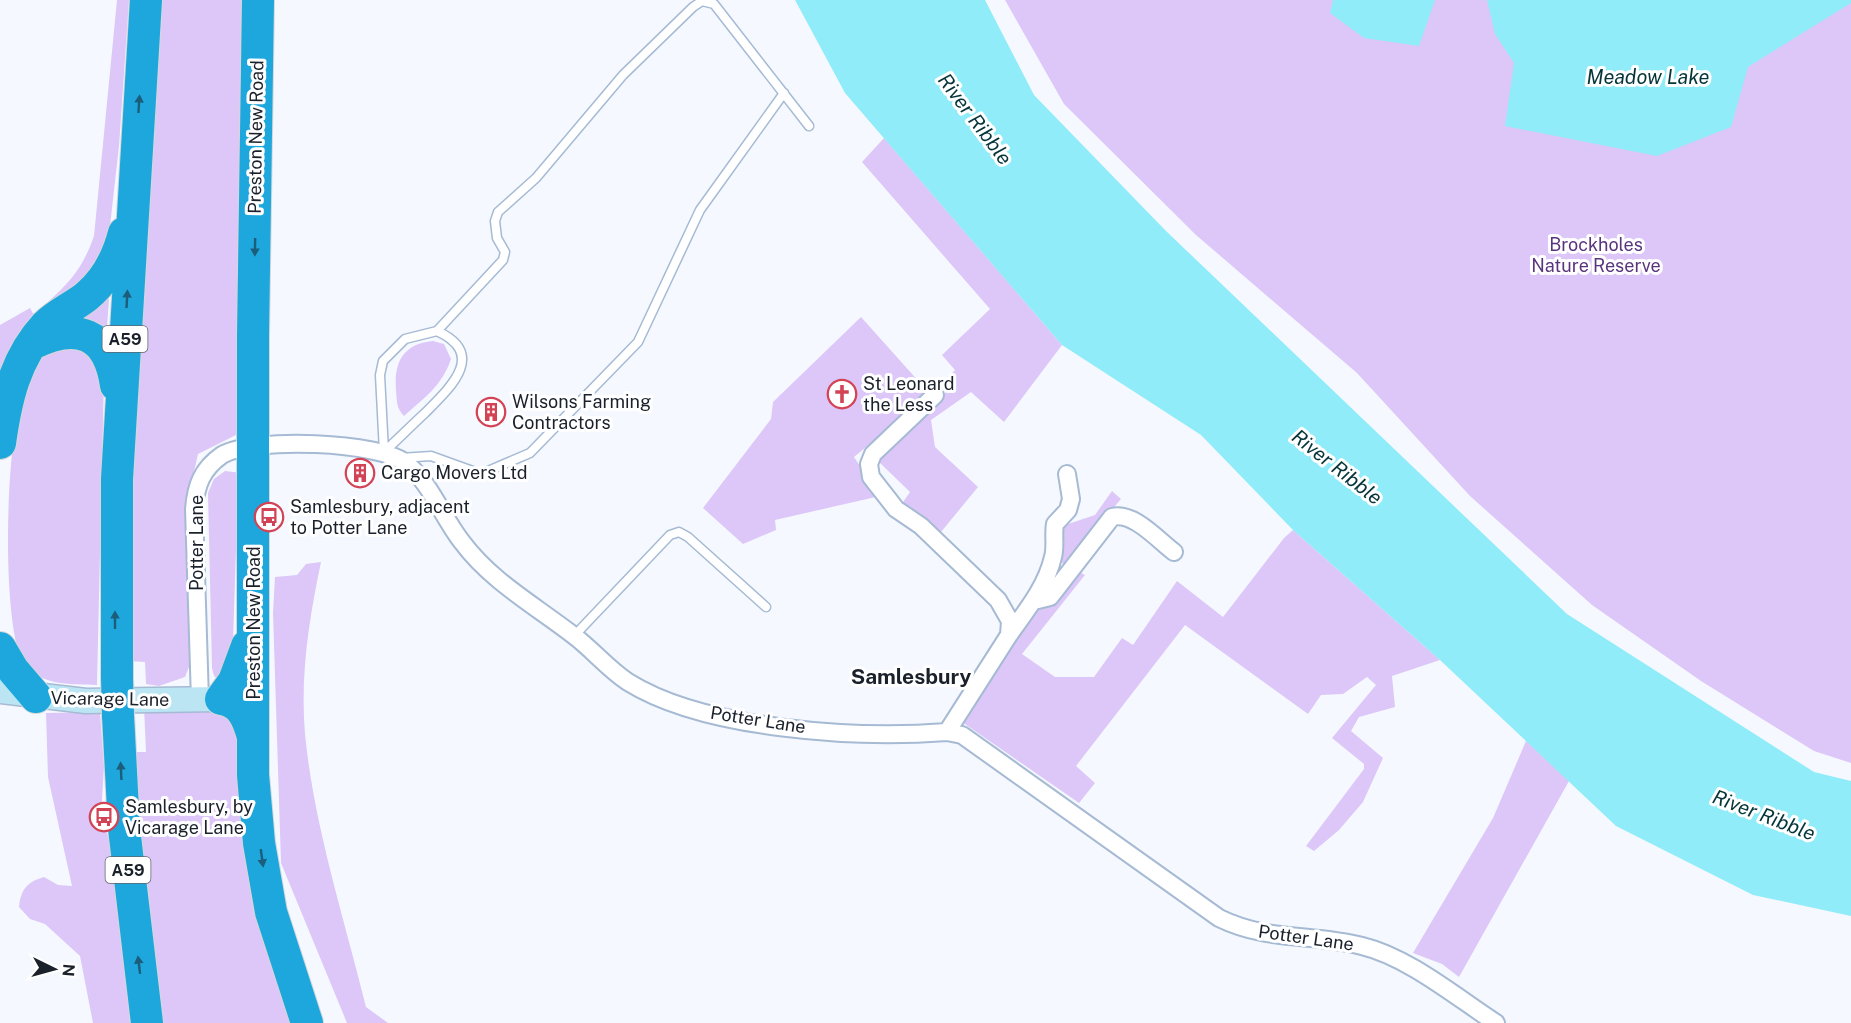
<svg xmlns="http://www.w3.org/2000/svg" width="1851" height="1023" font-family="'Public Sans',sans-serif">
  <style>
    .green { fill: #dcc7f8 }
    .water { fill: #90ecf9 }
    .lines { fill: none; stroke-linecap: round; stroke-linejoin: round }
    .lane-casing { stroke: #a6bad4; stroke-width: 11 }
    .street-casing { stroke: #a6bad4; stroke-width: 20 }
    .secondary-casing { stroke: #a6bad4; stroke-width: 27 }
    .highway-casing { stroke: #d6d7d9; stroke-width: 34 }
    .lane { stroke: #fff; stroke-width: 8 }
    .street { stroke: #fff; stroke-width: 16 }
    .secondary { stroke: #bce5f4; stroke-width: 24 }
    .highway { stroke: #1ea7dc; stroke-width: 32 }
    .highway-bridge-casing { stroke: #d6d7d9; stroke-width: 34; stroke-linecap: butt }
    .highway-bridge { stroke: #1ea7dc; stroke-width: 32 }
    .oneway { fill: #1c5d7b }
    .labels { text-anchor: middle; stroke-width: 6; stroke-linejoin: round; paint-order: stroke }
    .shield { fill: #fff; stroke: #5f646b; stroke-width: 1.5 }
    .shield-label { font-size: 16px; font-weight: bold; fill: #1a212b }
    .street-label { font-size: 18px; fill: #1a212b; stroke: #fff }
    .park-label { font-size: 18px; fill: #58357d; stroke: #fff }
    .poi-label { font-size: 18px; fill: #1a212b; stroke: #fff; text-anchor: start }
    .water-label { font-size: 20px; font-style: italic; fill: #05343a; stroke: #fff }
    .quarter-label { font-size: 21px; font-weight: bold; fill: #1a212b; stroke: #fff }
  </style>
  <rect width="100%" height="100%" fill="#f5f9ff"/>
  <!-- green -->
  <path class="green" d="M117,0H129L119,146L108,244L101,265L51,309L48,302C72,280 83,267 94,236Z
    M159,0H241L244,21V431L198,454L185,512L191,662L185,677L159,686L146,684L145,662L127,661L126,553Z
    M1005,0H1851V763L1814,751L1701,681L1592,605L1470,496L1357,373L1196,235L1064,104Z
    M884,138L1062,345L1004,422L971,392L931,420L935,447L978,487L941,532L901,505L910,492L877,460L951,387L945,380L955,370L942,355L990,309L862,162Z
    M110,286L106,340L69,324Z
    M30,308L35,317L0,387V325Z
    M861,317L930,394L854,457L880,496L775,520L776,530L743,544L703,508L771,419L773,402Z
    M433,341L444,344L451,359C442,386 424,398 404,416C396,408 397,401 396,390C394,362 403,344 433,341Z
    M61,342L91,349L104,377L97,685C70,684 45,686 24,666C0,625 4,424 29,373C36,359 48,350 61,342Z
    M225,471L242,473L244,515L236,550L232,671L219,680L214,676L212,668L208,493L214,479Z
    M1112,491L1121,499L1065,565L1059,561L1062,526L1095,515Z
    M1293,530L1440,660L1392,676L1395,707L1359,717L1351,731L1383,758L1363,802L1339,830L1314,851L1306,846L1364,769V764L1332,738L1376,685L1367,677L1343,694L1321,695L1308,714L1185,625L1076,766L1095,783L1079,803L962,722L1038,608L1053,605L1079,572L1085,575L1022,654L1055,677H1094L1122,638L1133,645L1177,581L1223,617L1284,538Z
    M321,562C309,619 300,676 305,734C314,826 344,918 366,1007L388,1023H347L281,863L273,613L275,577L297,575L306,564Z
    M144,707L225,713L238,735L292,1023H157L131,752H146Z
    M100,712L104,767L101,815L120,873L130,1023H93L80,956L45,924L30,919L19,907C21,889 27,882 44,877L58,885L72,886L48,777L46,713Z
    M1526,741L1569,781L1459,977L1442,964L1413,953L1493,818Z"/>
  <!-- water -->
  <path class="water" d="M795,0H985L1034,95L1166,231L1567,614L1814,772L1851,781V916L1753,895L1616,826L1440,660L1293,530L1201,435L1062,345L845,93Z
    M1333,0H1435L1419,46L1364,38L1330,13Z
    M1487,0H1851V3L1748,67L1731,127L1657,156L1505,126L1514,63L1495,34Z"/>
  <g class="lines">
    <!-- lane casing -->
    <g class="lane-casing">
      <path id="lane" d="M384,452L380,375L383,361L405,339L437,331L503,260L505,252L497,238L495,221L498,212L536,178L623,75L693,7L702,1L714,4L809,126
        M384,452C398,439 411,426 425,413C451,387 487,354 437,331
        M400,458L431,456L481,474L530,453L638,342L700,210L784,93
        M574,636L670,535L679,532L688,537L766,607"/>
    </g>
    <!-- street casing -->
    <g class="street-casing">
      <path id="street" d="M935,395L873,454L869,464L871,477L896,509L921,526L998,600L1010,621L1009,635L947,732
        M1034,601L1050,597L1112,517C1133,511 1158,540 1174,552
        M1009,635C1026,611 1046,587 1053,557C1056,547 1053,535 1055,524L1068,510L1071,499L1067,474
        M200,700L194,509C196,485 202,469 222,455C251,437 381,441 407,464C431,484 443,518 462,542C491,581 534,605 573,635C592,649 608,669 628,682C705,730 858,739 947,732L962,735L1219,918C1268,942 1312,933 1362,946C1408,957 1456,997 1496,1023"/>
    </g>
    <!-- secondary casing -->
    <g class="secondary-casing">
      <path id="secondary" d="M0,691L86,701L221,699"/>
    </g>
    <!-- highway casing -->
    <g class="highway-casing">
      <path id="highway" d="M258,0L253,336V775L259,843L271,912L307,1023
        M32,344C77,322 108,332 116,385
        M0,443C6,400 15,358 46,325C58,313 75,306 87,296C106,280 118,256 124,233
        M247,646L234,681L221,699C242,702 248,719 253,737
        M0,648L13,670L36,697
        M117,678V479L146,0
        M118,715L124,828L147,1023"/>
    </g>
    <!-- lane -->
    <use href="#lane" class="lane"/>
    <!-- street -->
    <use href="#street" class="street"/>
    <!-- secondary -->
    <use href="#secondary" class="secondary"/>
    <!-- highway -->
    <use href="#highway" class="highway"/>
    <!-- highway-bridge casing -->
    <g class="highway-bridge-casing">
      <path id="highway-bridge" d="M117,678L118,715"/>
    </g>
    <!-- highway-bridge -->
    <use href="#highway-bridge" class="highway-bridge"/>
  </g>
  <!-- one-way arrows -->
  <defs><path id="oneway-solid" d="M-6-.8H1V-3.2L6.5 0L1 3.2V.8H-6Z" transform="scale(1.5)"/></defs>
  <g class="oneway">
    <use href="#oneway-solid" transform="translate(139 104) rotate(-86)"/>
    <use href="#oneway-solid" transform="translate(255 247) rotate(91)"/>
    <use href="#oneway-solid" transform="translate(127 299) rotate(-87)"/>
    <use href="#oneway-solid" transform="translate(115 620) rotate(-90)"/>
    <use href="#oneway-solid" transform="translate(121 771) rotate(-93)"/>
    <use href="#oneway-solid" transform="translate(262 858) rotate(82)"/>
    <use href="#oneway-solid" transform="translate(139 965) rotate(-97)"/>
  </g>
  <!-- icons -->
  <defs>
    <g id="church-ring" transform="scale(1.5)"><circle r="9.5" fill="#fff" stroke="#d34356" stroke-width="1.5"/><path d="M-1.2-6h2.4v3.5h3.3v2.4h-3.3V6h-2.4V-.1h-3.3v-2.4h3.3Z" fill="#d34356"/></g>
    <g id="building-ring" transform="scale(1.5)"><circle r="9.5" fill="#fff" stroke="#d34356" stroke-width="1.5"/><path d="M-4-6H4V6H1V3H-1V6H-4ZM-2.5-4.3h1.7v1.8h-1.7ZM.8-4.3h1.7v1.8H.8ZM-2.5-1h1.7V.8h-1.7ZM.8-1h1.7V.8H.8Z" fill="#d34356"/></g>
    <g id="bus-ring" transform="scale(1.5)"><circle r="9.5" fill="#fff" stroke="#d34356" stroke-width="1.5"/><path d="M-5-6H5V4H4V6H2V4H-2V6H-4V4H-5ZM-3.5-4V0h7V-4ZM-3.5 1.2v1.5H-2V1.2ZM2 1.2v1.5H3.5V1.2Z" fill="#d34356"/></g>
  </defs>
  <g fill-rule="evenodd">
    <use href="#church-ring" x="842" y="394"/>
    <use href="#building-ring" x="491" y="412"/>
    <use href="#building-ring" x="360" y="473"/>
    <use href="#bus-ring" x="269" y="517"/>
    <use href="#bus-ring" x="104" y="817"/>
  </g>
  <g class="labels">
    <!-- shield labels -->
    <g class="shield">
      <rect x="102.5" y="326" width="45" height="26" rx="4.5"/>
      <rect x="105.5" y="857" width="45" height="26" rx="4.5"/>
    </g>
    <g class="shield-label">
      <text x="125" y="345">A59</text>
      <text x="128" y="876">A59</text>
    </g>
    <!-- street labels -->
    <g class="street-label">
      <text transform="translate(256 137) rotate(-89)" y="6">Preston New Road</text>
      <text transform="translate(197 543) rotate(-90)" y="6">Potter Lane</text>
      <text transform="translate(254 623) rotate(-90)" y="6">Preston New Road</text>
      <text transform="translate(110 699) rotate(1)" y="6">Vicarage Lane</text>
      <text transform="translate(758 720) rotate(9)" y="6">Potter Lane</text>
      <text transform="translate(1306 938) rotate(8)" y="6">Potter Lane</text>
    </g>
    <!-- park labels -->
    <g class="park-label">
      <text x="1596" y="251">Brockholes<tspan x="1596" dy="21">Nature Reserve</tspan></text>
    </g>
    <!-- poi labels -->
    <g class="poi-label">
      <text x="863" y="390">St Leonard<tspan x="863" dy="21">the Less</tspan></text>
      <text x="512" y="408">Wilsons Farming<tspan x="512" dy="21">Contractors</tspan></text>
      <text x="381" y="479">Cargo Movers Ltd</text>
      <text x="290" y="513">Samlesbury, adjacent<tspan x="290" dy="21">to Potter Lane</tspan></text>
      <text x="125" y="813">Samlesbury, by<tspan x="125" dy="21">Vicarage Lane</tspan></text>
    </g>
    <!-- water labels -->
    <g class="water-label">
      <text x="1648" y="84">Meadow Lake</text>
      <text transform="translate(975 119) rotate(53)" y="7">River Ribble</text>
      <text transform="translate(1337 467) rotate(38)" y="7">River Ribble</text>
      <text transform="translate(1764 815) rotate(21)" y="7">River Ribble</text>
    </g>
    <!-- quarter labels -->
    <g class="quarter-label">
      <text x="911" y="684">Samlesbury</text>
    </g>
  </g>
  <!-- north arrow -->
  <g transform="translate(54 969) rotate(95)" stroke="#ffffff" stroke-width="4.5" paint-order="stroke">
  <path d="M0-4.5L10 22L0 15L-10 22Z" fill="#1a212b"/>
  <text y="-9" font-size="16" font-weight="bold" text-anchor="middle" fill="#1a212b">N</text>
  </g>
</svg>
